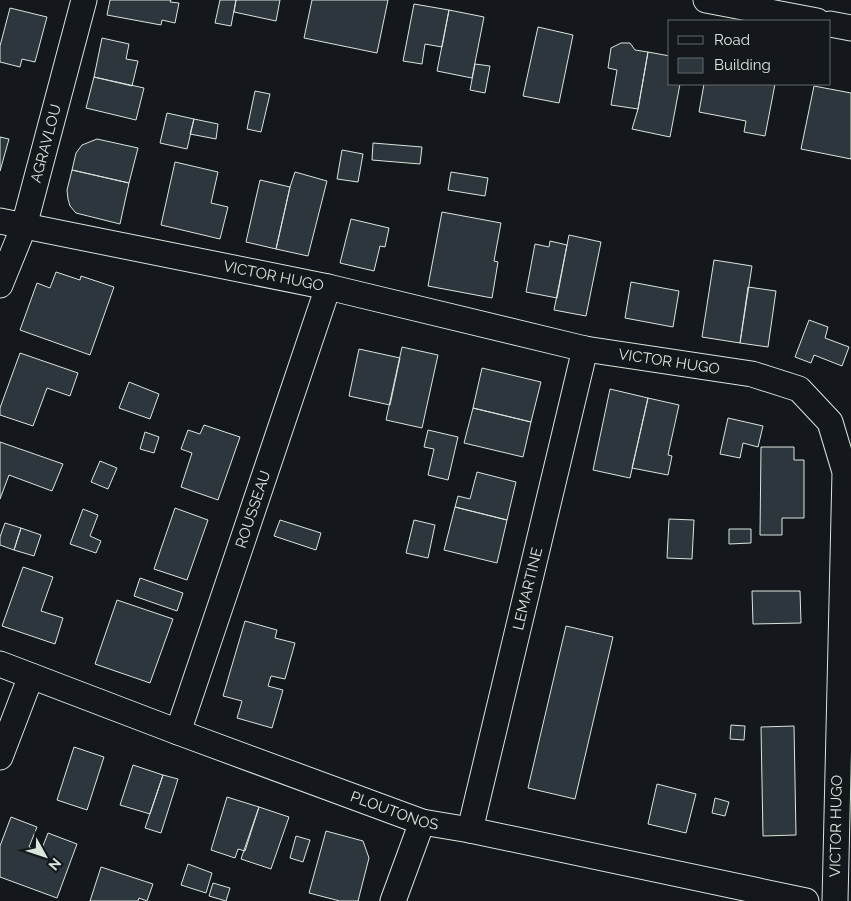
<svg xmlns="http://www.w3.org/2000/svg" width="851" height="901" font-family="Raleway,sans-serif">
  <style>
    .building { fill: #2c363c; stroke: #d8e6dc }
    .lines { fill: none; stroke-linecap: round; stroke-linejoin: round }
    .street-casing { stroke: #d8e6dc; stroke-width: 27 }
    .street { stroke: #14181c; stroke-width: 25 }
    .labels { text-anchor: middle; stroke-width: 4; stroke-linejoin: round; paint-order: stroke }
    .street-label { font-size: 15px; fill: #d8e6dc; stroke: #14181c }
  </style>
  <rect width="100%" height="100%" fill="#14181c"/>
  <!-- building -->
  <path class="building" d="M110,0H171L170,2L179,3L175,23L162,20L161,25L107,15Z
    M220,0H236L231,26L215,23Z
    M236,0H280L276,21L234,12Z
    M312,0H388L377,53L304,38Z
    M414,4L449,10L442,47L425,44L422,64L403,61Z
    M10,8L47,17L35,62L22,59L20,67L0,62V46Z
    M449,10L484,17L472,78L437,71Z
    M538,27L573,35L559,103L523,96Z
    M102,38L129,44L126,59L138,61L132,86L94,77Z
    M621,43H630L635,50L648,52L638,109L611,105L617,70L608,68L611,48Z
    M648,52L670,56V84H680L670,137L632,129L638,109Z
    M475,64L490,66L485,93L470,90Z
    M94,77L144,88L136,120L86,108Z
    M704,84H775L765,136L744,132L746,121L699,112Z
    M814,86L851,93V159L801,149Z
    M255,91L270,94L261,132L247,129Z
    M167,113L194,119L187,149L160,143Z
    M194,119L218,124L216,139L190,134Z
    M0,137L9,139L0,171Z
    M97,139L138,148L129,183L72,170L76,153L82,145Z
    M373,143L422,147L420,164L372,160Z
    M342,150L363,154L358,182L337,179Z
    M175,162L218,172L211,203L228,207L220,239L161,225Z
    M72,170L129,183L120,224L76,213L70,206L68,199L67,190Z
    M295,172L327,181L308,256L276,249L290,187Z
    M451,172L488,178L485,196L448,190Z
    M260,180L290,187L276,249L246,242Z
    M442,212L501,223L494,261L498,262L492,298L428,286Z
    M351,219L389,228L385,247L380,246L374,271L340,263Z
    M569,235L601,242L586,316L554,310Z
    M550,241L567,245L557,298L526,292L535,244L549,247Z
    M714,260L752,266L740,343L702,337Z
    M56,272L80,280L81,276L114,287L90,355L20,330L37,283L50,288Z
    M631,282L679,291L673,327L625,318Z
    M748,287L776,291L768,347L740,343Z
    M809,320L828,327L825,338L849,347L842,366L814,355L811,363L795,357Z
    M402,347L438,355L422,428L386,420Z
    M359,349L400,358L390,405L349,396Z
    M20,353L78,373L70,396L47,388L33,426L0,415V408Z
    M482,368L541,382L531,422L473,408Z
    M129,382L159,394L150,419L119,408Z
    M610,389L648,398L630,478L593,470Z
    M648,398L679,405L668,455L672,456L668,475L632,468Z
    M473,408L531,422L523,457L464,443Z
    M728,418L763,426L758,447L743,443L740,458L720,454Z
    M204,425L240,437L218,500L181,487L192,453L181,449L188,430L200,434Z
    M428,430L458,437L448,480L428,475L434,449L424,447Z
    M145,432L159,437L154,453L140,449Z
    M0,442L63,464L52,491L9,475L0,499Z
    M761,447H794V460H804V518H782V535H760Z
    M100,461L117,468L108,489L91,482Z
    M477,472L516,482L507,520L455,507L458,496L470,499Z
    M455,507L507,520L497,563L444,550Z
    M175,508L208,520L187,580L154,569Z
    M83,509L98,515L90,536L101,541L96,553L70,544Z
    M669,519L694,520L692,559L667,558Z
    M280,520L321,533L316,550L274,536Z
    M414,520L435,525L428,558L406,553Z
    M5,523L21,528L14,550L0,545V537Z
    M21,528L41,535L34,556L14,550Z
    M729,529H751V543L729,544Z
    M23,567L53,577L41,611L63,618L55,644L2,626Z
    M140,578L183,593L177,611L134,596Z
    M752,591H800L801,623L753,624Z
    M117,600L173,619L150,683L95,664Z
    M245,621L277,630L275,638L295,643L285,679L271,676L268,686L283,690L272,728L237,718L242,701L223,696Z
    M566,626L613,637L575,799L528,788Z
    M731,725L745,726L744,740L730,739Z
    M794,726L796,835L763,836L761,727Z
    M74,747L104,757L87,810L57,800Z
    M133,765L163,775L150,814L120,805Z
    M163,775L178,779L161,833L145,828Z
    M657,784L696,794L686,833L648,824Z
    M227,797L259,807L245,851L238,849L235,858L211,850Z
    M715,798L729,802L725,816L712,813Z
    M259,807L289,817L271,869L241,859Z
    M11,817L37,827L29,847L41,851L48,833L77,844L57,898L0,877V846Z
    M326,831L363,841L369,858L358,901H340L309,893Z
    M296,836L310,840L303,862L290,858Z
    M188,864L212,873L206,893L181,885Z
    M101,867L153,884L147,901L139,898L138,901H90Z
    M213,883L230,888L226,901L209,896Z"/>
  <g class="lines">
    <!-- street casing -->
    <g class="street-casing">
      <g id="street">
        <path d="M706,0L817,21"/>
        <path d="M830,24L851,28"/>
        <path id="s1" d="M0,221L328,287L585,349L752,374L799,389L830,422L845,472L835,901"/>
        <path id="s2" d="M0,285L24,226L84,0"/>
        <path id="s3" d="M0,664L178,732L422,822L470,830L806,901"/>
        <path id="s4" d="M178,732L328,287"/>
        <path d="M0,757L31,676"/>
        <path id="s5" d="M470,830L585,349"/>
        <path d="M393,901L422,822"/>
      </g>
    </g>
    <!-- street -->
    <use href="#street" class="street"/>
  </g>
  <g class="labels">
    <!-- street labels -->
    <g class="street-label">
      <text dy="5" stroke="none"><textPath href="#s2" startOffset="149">AGRAVLOU</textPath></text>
      <text dy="5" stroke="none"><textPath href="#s1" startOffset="279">VICTOR HUGO</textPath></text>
      <text dy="5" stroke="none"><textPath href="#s1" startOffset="684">VICTOR HUGO</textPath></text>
      <text dy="5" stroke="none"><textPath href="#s4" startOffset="235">ROUSSEAU</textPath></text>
      <text dy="5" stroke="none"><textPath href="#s5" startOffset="248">LEMARTINE</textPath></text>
      <text dy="5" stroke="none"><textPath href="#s3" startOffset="421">PLOUTONOS</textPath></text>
      <text transform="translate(836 826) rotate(-89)" y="5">VICTOR HUGO</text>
    </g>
  </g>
  <!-- legend -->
  <rect x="668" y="20" width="162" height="65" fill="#14181c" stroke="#626a69"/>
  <rect x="678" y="36" width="25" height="8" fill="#14181c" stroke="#626a69"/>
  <text x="714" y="45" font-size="15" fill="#d8e6dc">Road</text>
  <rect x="678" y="58" width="25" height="15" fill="#2c363c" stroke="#626a69"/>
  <text x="714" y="70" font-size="15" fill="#d8e6dc">Building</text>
  <!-- north arrow -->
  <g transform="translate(45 856) rotate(130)" stroke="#14181c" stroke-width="4" paint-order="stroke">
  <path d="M0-4L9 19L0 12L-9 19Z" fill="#d8e6dc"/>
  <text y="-8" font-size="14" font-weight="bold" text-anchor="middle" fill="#d8e6dc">N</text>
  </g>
</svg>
